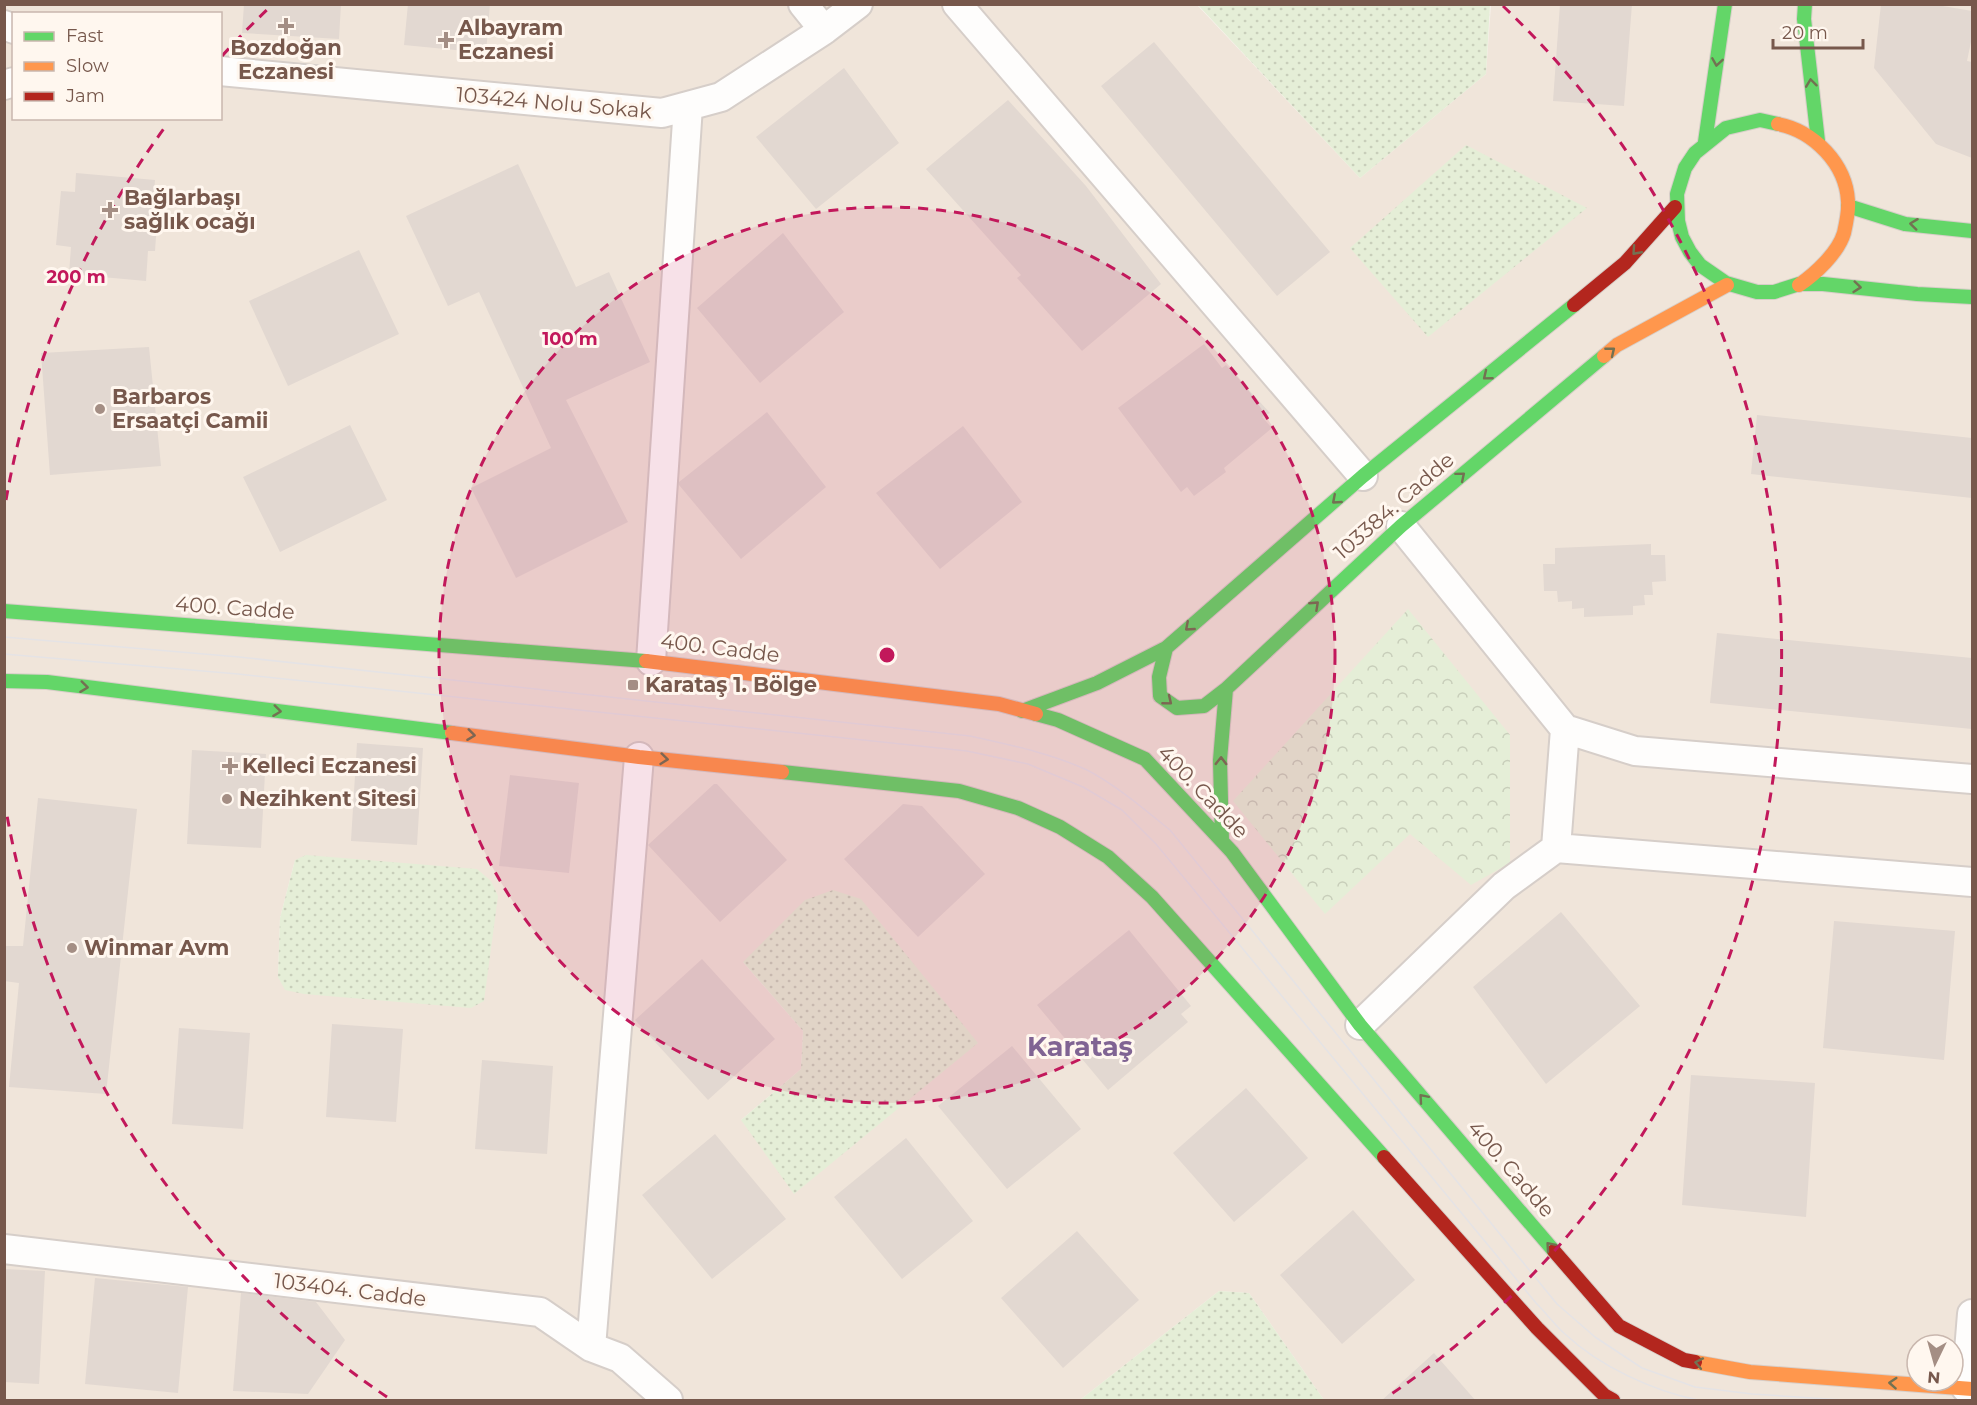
<svg xmlns="http://www.w3.org/2000/svg" width="1977" height="1405" font-family="Montserrat,sans-serif">
  <style>
    .residential { fill: #f0e5da; fill-rule: evenodd }
    .grass { fill: url(#grass-dots) }
    .park { fill: url(#park-crowns) }
    .building { fill: #e2d8d1 }
    .lines { fill: none; stroke-linecap: round; stroke-linejoin: round }
    .street-casing { stroke: #d6cec9; stroke-width: 32 }
    .fast-casing { stroke: #d7cec8; stroke-width: 16 }
    .slow-casing { stroke: #d7cec8; stroke-width: 16 }
    .jam-casing { stroke: #d7cec8; stroke-width: 16 }
    .street { stroke: #fefdfc; stroke-width: 28 }
    .fast { stroke: #63d668; stroke-width: 14 }
    .slow { stroke: #ff974d; stroke-width: 14 }
    .jam { stroke: #b3261e; stroke-width: 14 }
    .tram { stroke: #e5e3e5; stroke-width: 1.5 }
    .oneway { stroke: #737152 }
    .ring { fill: none; stroke: #c2185b; stroke-width: 3; stroke-dasharray: 10 8 }
    .poi-dot { fill: #a48e84; stroke: #fff7ef; stroke-width: 2 }
    .labels { text-anchor: middle; stroke-width: 6; stroke-linejoin: round; paint-order: stroke }
    .poi-label { font-size: 21px; font-weight: bold; fill: #77584c; stroke: #fff7ef; text-anchor: start }
    .street-label { font-size: 21px; fill: #77584c; stroke: #fff7ef }
    .district-label { font-size: 27px; font-weight: bold; fill: #806493; stroke: #fff7ef }
    .centre { fill: #c2185b; stroke: #fff7ef; stroke-width: 3 }
    .ring-label { font-size: 18px; text-anchor: middle; font-weight: bold; fill: #c2185b; stroke: #fff7ef; stroke-width: 6; stroke-linejoin: round; paint-order: stroke }
  </style>
  <defs>
    <pattern id="grass-dots" width="8" height="8" patternUnits="userSpaceOnUse" patternTransform="scale(1.5)"><rect width="8" height="8" fill="#e5eed7"/><path d="M2 2h.1M6 6h.1" fill="none" stroke="#c8ceba" stroke-width="1.8" stroke-linecap="round"/></pattern>
    <pattern id="park-crowns" width="20" height="18" patternUnits="userSpaceOnUse" patternTransform="scale(1.5)"><rect width="20" height="18" fill="#e5eed7"/><path d="M2 6a3 3 0 1 1 6 0M12 15a3 3 0 1 1 6 0" fill="none" stroke="#c8ceba"/></pattern>
  </defs>
  <rect width="100%" height="100%" fill="#f7f2ec"/>
  <!-- residential -->
  <path class="residential" d="M5,5H1197L1360,178L1486,74L1491,5H1972V1400H1324L1249,1293L1219,1291L1080,1400H5ZM14,14H220V118H14ZM295,860L278,977L280,918ZM743,962L978,1043L741,1120L801,1069L803,1031ZM1917,1345H1953V1381H1917Z"/>
  <!-- grass -->
  <path class="grass" d="M1198,5H1490L1486,74L1360,178Z
    M1466,145L1587,208L1428,337L1350,248Z
    M306,855L477,869L491,881L498,896L484,1001L471,1008L304,994L285,990L278,977L280,918L295,860Z
    M833,890L861,899L978,1043L794,1194L741,1120L801,1069L803,1031L743,962L805,900Z
    M1219,1291L1249,1293L1324,1400H1080Z"/>
  <!-- park -->
  <path class="park" d="M1408,609L1510,735V863L1471,885L1410,834L1325,914L1233,801Z"/>
  <!-- building -->
  <path class="building" d="M244,4H341L339,39L242,33Z
    M408,4H490L486,53L404,45Z
    M1560,4H1632L1624,106L1553,101Z
    M1881,4H1931L1972,11V37L1967,61L1972,62V158L1936,144L1874,68Z
    M1154,42L1330,252L1277,296L1101,86Z
    M844,68L899,143L816,209L756,137Z
    M1008,100L1086,186L1161,284L1082,351L1017,278L1021,275L926,169Z
    M518,164L576,287L609,272L650,362L566,400L628,522L516,578L471,488L551,448L479,292L448,306L406,216Z
    M76,173L155,180L154,194L159,195L155,251H148L146,281L69,274L71,247L56,245L61,191L75,192Z
    M783,233L844,312L760,383L697,308Z
    M359,250L399,334L288,386L249,301Z
    M1204,344L1222,368L1226,365L1270,413L1262,417L1272,428L1224,468L1226,472L1194,496L1187,487L1181,492L1118,408Z
    M149,347L161,466L50,475L41,353Z
    M767,412L826,487L741,559L679,485V482Z
    M1757,415L1972,438V498L1751,474Z
    M350,425L387,500L280,552L243,477Z
    M963,426L1022,502L940,569L876,493Z
    M1651,544V555H1665L1666,581L1652,582L1653,595H1644L1645,605L1633,606V615L1584,617V608L1572,609V601L1558,602L1557,591H1544L1543,564H1555V548Z
    M1717,633L1972,658V729L1710,703Z
    M357,743L423,748L417,845L351,841Z
    M192,750L266,754L261,848L187,844Z
    M510,775L579,783L569,873L499,866Z
    M714,784H717L787,860L720,922L648,845Z
    M38,798L137,809L106,1094L9,1087L19,983L4,981V946H23Z
    M903,804L922,806L985,874L918,937L844,859Z
    M1561,912L1640,1006L1546,1084L1473,987Z
    M1834,921L1955,931L1944,1060L1823,1048Z
    M1129,930L1191,1006L1181,1014L1188,1022L1108,1090L1037,1005Z
    M702,959L775,1039L708,1100L635,1020Z
    M332,1024L403,1029L396,1122L326,1117Z
    M179,1028L250,1033L243,1129L172,1124Z
    M1012,1046L1081,1129L1007,1189L938,1106Z
    M482,1060L553,1066L547,1154L475,1149Z
    M1691,1075L1815,1083L1806,1217L1682,1205Z
    M1246,1088L1308,1158L1234,1222L1173,1153Z
    M715,1134L786,1219L712,1279L642,1195Z
    M906,1138L973,1221L902,1279L834,1197Z
    M1353,1210L1415,1280L1342,1344L1280,1275Z
    M1077,1231L1139,1300L1063,1368L1001,1298Z
    M4,1269L45,1271L39,1384L4,1382Z
    M95,1278L188,1287L178,1393L85,1384Z
    M241,1293L316,1302L345,1340L308,1394L233,1391Z
    M1434,1353L1476,1401H1381Z"/>
  <g class="lines">
    <!-- street casing -->
    <g class="street-casing">
      <path id="street" d="M803,4L824,30
        M957,4L1363,476
        M4,25L14,29
        M220,71L662,113L721,97L824,30L858,4
        M4,85L14,82
        M1401,526L1565,729L1635,751L1972,779
        M651,661L688,106
        M1556,848L1565,729
        M1360,1025L1504,886L1556,848L1972,882
        M4,1249L540,1312L591,1347L620,1358L668,1400
        M591,1347L639,757
        M1966,1388L1972,1314"/>
    </g>
    <!-- fast casing -->
    <g class="fast-casing">
      <path id="fast" d="M1805,4L1804,19L1818,141
        M1778,124L1760,120L1726,128L1695,153L1685,168L1677,194L1678,221L1682,237L1690,252L1700,265L1726,283L1757,292H1774L1799,284H1823L1917,294L1972,297
        M1705,142L1725,4
        M1848,206L1905,224L1972,231
        M4,611L646,661
        M1166,648L1159,677L1160,696L1177,708L1204,706L1226,689
        M4,681L47,682L452,733
        M1022,711L1097,683L1166,648L1363,476L1574,305
        M1036,714L1058,720L1145,759L1232,852L1360,1025L1554,1251
        M782,772L959,791L1018,808L1060,827L1108,857L1152,897L1384,1157
        M1222,841L1220,760L1226,689L1401,526L1604,356"/>
    </g>
    <!-- slow casing -->
    <g class="slow-casing">
      <path id="slow" d="M1778,124C1814,131 1846,164 1848,201C1849,210 1846,224 1844,233C1838,253 1815,274 1799,285
        M1604,356L1617,345L1727,285
        M646,661L999,704L1036,714
        M452,733L639,757L782,772
        M1695,1362L1750,1372L1972,1389"/>
    </g>
    <!-- jam casing -->
    <g class="jam-casing">
      <path id="jam" d="M1574,305L1625,263L1675,207
        M1384,1157L1537,1328L1604,1395L1613,1400
        M1554,1251L1619,1326L1684,1360L1695,1362"/>
    </g>
    <!-- street -->
    <use href="#street" class="street"/>
    <!-- fast -->
    <use href="#fast" class="fast"/>
    <!-- slow -->
    <use href="#slow" class="slow"/>
    <!-- jam -->
    <use href="#jam" class="jam"/>
    <!-- tram -->
    <path class="tram" d="M4,637L239,657L970,736C1010,745 1050,753 1087,770C1116,785 1145,810 1170,830L1557,1304L1595,1337L1642,1368L1695,1387L1752,1394L1843,1400
      M4,654L238,674L967,751L1028,764L1083,787L1122,810L1156,844L1536,1303C1546,1313 1555,1325 1565,1334C1599,1366 1653,1391 1698,1400"/>
  </g>
  <!-- one-way arrows -->
  <defs><path id="oneway-chevron" d="M-2-3.5L2.5 0L-2 3.5" fill="none" stroke-width="1.6" stroke-linecap="round" stroke-linejoin="round" transform="scale(1.5)"/></defs>
  <g class="oneway">
    <use href="#oneway-chevron" transform="translate(1717 62) rotate(99)"/>
    <use href="#oneway-chevron" transform="translate(1811 83) rotate(-97)"/>
    <use href="#oneway-chevron" transform="translate(1914 224) rotate(-173)"/>
    <use href="#oneway-chevron" transform="translate(1636 251) rotate(132)"/>
    <use href="#oneway-chevron" transform="translate(1857 287) rotate(6)"/>
    <use href="#oneway-chevron" transform="translate(1611 351) rotate(-39)"/>
    <use href="#oneway-chevron" transform="translate(1487 376) rotate(141)"/>
    <use href="#oneway-chevron" transform="translate(1461 476) rotate(-40)"/>
    <use href="#oneway-chevron" transform="translate(1336 500) rotate(139)"/>
    <use href="#oneway-chevron" transform="translate(1315 605) rotate(-43)"/>
    <use href="#oneway-chevron" transform="translate(1189 627) rotate(139)"/>
    <use href="#oneway-chevron" transform="translate(84 687) rotate(7)"/>
    <use href="#oneway-chevron" transform="translate(1168 701) rotate(39)"/>
    <use href="#oneway-chevron" transform="translate(277 711) rotate(7)"/>
    <use href="#oneway-chevron" transform="translate(471 735) rotate(7)"/>
    <use href="#oneway-chevron" transform="translate(664 759) rotate(6)"/>
    <use href="#oneway-chevron" transform="translate(1221 761) rotate(-89)"/>
    <use href="#oneway-chevron" transform="translate(1423 1098) rotate(-131)"/>
    <use href="#oneway-chevron" transform="translate(1550 1246) rotate(-131)"/>
    <use href="#oneway-chevron" transform="translate(1699 1363) rotate(-169)"/>
    <use href="#oneway-chevron" transform="translate(1893 1383) rotate(-176)"/>
  </g>
  <!-- distance rings -->
  <circle cx="887" cy="655" r="448" fill="#c2185b" fill-opacity=".12"/>
  <g class="ring">
    <circle cx="887" cy="655" r="448"/>
    <path d="M387 1397A895 895 0 0 1 6 810M6 500A895 895 0 0 1 168 123M222 56A895 895 0 0 1 271 6M1503 6A895 895 0 0 1 1387 1397"/>
  </g>
  <!-- markers -->
  <g class="poi-dot">
    <path d="M283 17h6v6h6v6h-6v6h-6v-6h-6v-6h6z"/>
    <path d="M443 31h6v6h6v6h-6v6h-6v-6h-6v-6h6z"/>
    <path d="M107 201h6v6h6v6h-6v6h-6v-6h-6v-6h6z"/>
    <circle cx="100" cy="409" r="6"/>
    <rect x="627" y="679" width="12" height="12" rx="3"/>
    <path d="M227 757h6v6h6v6h-6v6h-6v-6h-6v-6h6z"/>
    <circle cx="227" cy="799" r="6"/>
    <circle cx="72" cy="948" r="6"/>
  </g>
  <g class="labels">
    <!-- poi labels -->
    <g class="poi-label">
      <text x="458" y="35">Albayram<tspan x="458" dy="24">Eczanesi</tspan></text>
      <text x="286" y="55" text-anchor="middle">Bozdoğan<tspan x="286" dy="24">Eczanesi</tspan></text>
      <text x="124" y="205">Bağlarbaşı<tspan x="124" dy="24">sağlık ocağı</tspan></text>
      <text x="112" y="404">Barbaros<tspan x="112" dy="24">Ersaatçi Camii</tspan></text>
      <text x="645" y="692">Karataş 1. Bölge</text>
      <text x="242" y="773">Kelleci Eczanesi</text>
      <text x="239" y="806">Nezihkent Sitesi</text>
      <text x="84" y="955">Winmar Avm</text>
    </g>
    <!-- street labels -->
    <g class="street-label">
      <text transform="translate(554 103) rotate(5)" y="7">103424 Nolu Sokak</text>
      <text transform="translate(1394 506) rotate(-41)" y="7">103384. Cadde</text>
      <text transform="translate(235 608) rotate(4)" y="7">400. Cadde</text>
      <text transform="translate(720 648) rotate(7)" y="7">400. Cadde</text>
      <text transform="translate(1203 792) rotate(46)" y="7">400. Cadde</text>
      <text transform="translate(1511 1169) rotate(49)" y="7">400. Cadde</text>
      <text transform="translate(350 1290) rotate(7)" y="7">103404. Cadde</text>
    </g>
    <!-- district labels -->
    <g class="district-label">
      <text x="1080" y="1056">Karataş</text>
    </g>
  </g>
  <circle cx="887" cy="655" r="9" class="centre"/>
  <g class="ring-label">
    <text x="76" y="283">200 m</text>
    <text x="570" y="345">100 m</text>
  </g>
  <!-- border -->
  <rect width="1977" height="1405" fill="none" stroke="#77584c" stroke-width="12"/>
  <!-- legend -->
  <rect x="12" y="12" width="210" height="108" fill="#fff7ef" stroke="#c9b7ae" stroke-width="1.5"/>
  <rect x="24" y="32" width="30" height="9" fill="#63d668" stroke="#c9b7ae" stroke-width="1.5"/>
  <text x="66" y="42" font-size="18" fill="#77584c">Fast</text>
  <rect x="24" y="62" width="30" height="9" fill="#ff974d" stroke="#c9b7ae" stroke-width="1.5"/>
  <text x="66" y="72" font-size="18" fill="#77584c">Slow</text>
  <rect x="24" y="92" width="30" height="9" fill="#b3261e" stroke="#c9b7ae" stroke-width="1.5"/>
  <text x="66" y="102" font-size="18" fill="#77584c">Jam</text>
  <!-- north arrow -->
  <g transform="translate(1935 1363) rotate(185)"><circle r="28" fill="#fff7ef" stroke="#c9b7ae" stroke-width="1.5"/>
  <path d="M0-4.5L10 22L0 15L-10 22Z" fill="#a48e84"/>
  <text y="-9" font-size="16" font-weight="bold" text-anchor="middle" fill="#77584c">N</text>
  </g>
  <!-- scale -->
  <path d="M1773 39v9h90v-9" fill="none" stroke="#77584c" stroke-width="3"/>
  <text x="1782" y="39" font-size="18" fill="#77584c" stroke="#fff7ef" stroke-width="4.5" paint-order="stroke">20 m</text>
</svg>
